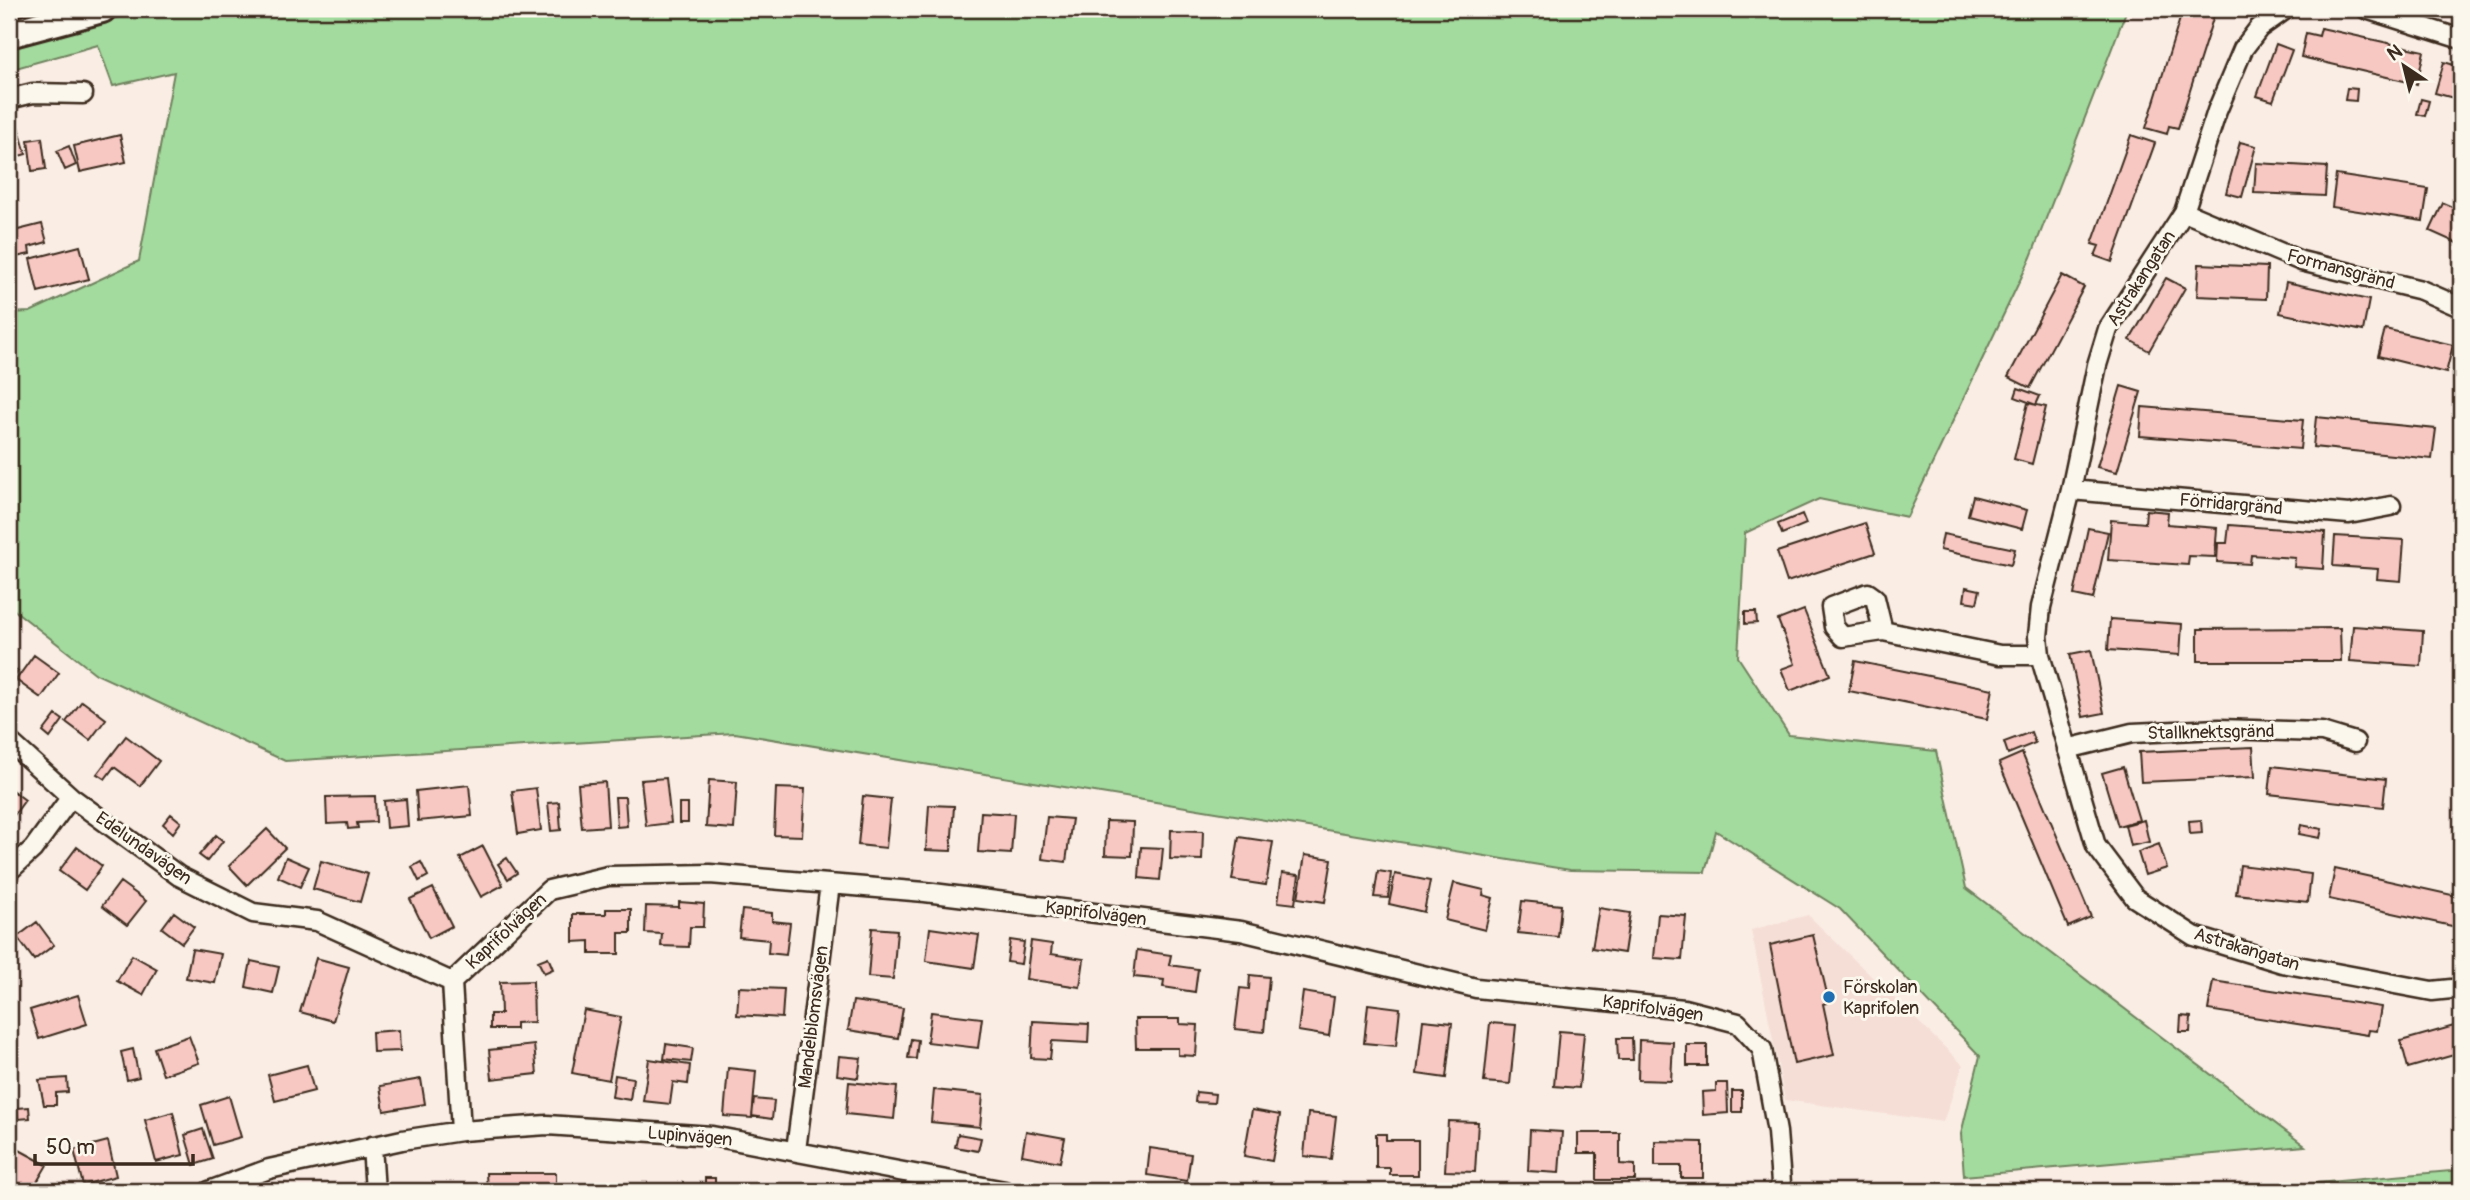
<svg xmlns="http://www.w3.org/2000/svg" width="2470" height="1200" font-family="Pangolin,sans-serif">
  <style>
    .built { fill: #f5ded6 }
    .green { fill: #a3da9d; stroke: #6f825e; stroke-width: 2 }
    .building { fill: #f7c7c2; stroke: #3b2a1e; stroke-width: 2 }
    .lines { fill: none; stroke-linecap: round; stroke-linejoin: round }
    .street-casing { stroke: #3b2a1e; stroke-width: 23 }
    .secondary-casing { stroke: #3b2a1e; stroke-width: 32 }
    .street { stroke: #fbf7ec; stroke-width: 18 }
    .secondary { stroke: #fbf7ec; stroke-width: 26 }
    .poi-dot { fill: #1f6fb2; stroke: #fbf7ec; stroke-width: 2.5 }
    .labels { text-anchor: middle; stroke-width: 6; stroke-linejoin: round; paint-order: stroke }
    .street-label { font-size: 18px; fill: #3b2a1e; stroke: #fbf7ec }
    .poi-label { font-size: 18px; fill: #3b2a1e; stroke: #fbf7ec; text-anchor: start }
  </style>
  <rect width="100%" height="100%" fill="#faede4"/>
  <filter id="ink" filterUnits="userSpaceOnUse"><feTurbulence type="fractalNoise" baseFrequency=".0143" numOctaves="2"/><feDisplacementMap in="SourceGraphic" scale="14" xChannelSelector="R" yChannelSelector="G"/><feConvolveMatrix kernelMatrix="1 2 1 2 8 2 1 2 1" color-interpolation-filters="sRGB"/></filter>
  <g filter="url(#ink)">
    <!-- built -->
    <path class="built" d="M1808,915L1963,1065L1943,1122L1785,1100L1751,930Z"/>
    <!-- green -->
    <path class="green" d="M152,9H2127L2031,257L1907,517L1819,499L1745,533L1738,657L1789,735L1936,751L1966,888L2305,1146L1964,1176L1961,1134L1980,1056L1840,909L1716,831L1705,872L1570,870L735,733L285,761L96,674L9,606V313L30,312L139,261L174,72L113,86L98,45L9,70V44Z
      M2461,1170V1191H2228Z"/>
    <!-- building -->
    <path class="building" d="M2183,9H2216L2178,128L2169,126L2167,134L2146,128Z
      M2321,28L2424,51L2417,84L2301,57L2306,33L2319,36Z
      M2276,44L2292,50L2273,101L2257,96Z
      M2444,62L2461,67V100L2435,93Z
      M2347,88L2357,89L2356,101L2345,100Z
      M2421,99L2429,101L2425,116L2417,114Z
      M12,122L13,127L18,126L26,154L9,159V123Z
      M120,135L126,162L80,172L74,146Z
      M2131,135L2155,143L2112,262L2095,256L2099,246L2092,244Z
      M42,138L46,169L32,171L28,140Z
      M2240,142L2256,146L2242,197L2226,193Z
      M69,146L76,165L65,170L57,151Z
      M2256,163L2327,167L2325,196L2254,193Z
      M2336,175L2428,189L2423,221L2332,207Z
      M2443,203L2461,211V245L2430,231Z
      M42,224L47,242L29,247L30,254L16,257L10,232Z
      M80,246L89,279L38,292L30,259Z
      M2199,264L2267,267L2266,299L2197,296Z
      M2062,275L2084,287L2030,388L2008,377Z
      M2166,278L2185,288L2149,351L2130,340Z
      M2286,282L2369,300L2363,331L2280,313Z
      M2385,329L2453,345L2446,373L2378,356Z
      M2121,386L2141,392L2117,472L2097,467Z
      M2018,388L2040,396L2036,405L2015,397Z
      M2028,403L2046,407L2032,464L2014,459Z
      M2142,407L2303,420L2300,449L2140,436Z
      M2316,417L2436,429L2432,459L2313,447Z
      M1973,496L2027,510L2022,529L1968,515Z
      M2146,510L2168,512L2167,524L2217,528L2215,557L2189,556L2188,565L2108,560L2111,520L2145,523Z
      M1802,514L1806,524L1782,534L1778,524Z
      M1865,523L1875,553L1787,582L1777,552Z
      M2229,525L2325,532L2323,569L2294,567L2295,558L2251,555L2250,564L2217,562L2218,543H2227Z
      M2088,528L2108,532L2093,599L2074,595Z
      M1943,534L2015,549L2011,565L1940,550Z
      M2335,536L2404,540L2401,581L2377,579L2378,569L2333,566Z
      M1966,587L1980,590L1977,603L1964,601Z
      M1804,610L1830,675L1790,691L1781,669L1795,664L1778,620Z
      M1745,612H1756L1757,623L1745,624Z
      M2110,619L2182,624L2180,655L2108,650Z
      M2353,626L2423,631L2421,666L2350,661Z
      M2340,628L2341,661H2198V629Z
      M2091,650L2104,713L2083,717L2070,654Z
      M34,655L59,673L41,698L16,680Z
      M1855,661L1993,689L1987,719L1849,691Z
      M10,666L18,671L9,685V667Z
      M82,701L106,719L90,740L66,722Z
      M56,715L63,720L50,738L43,732Z
      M2031,732L2035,743L2008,754L2004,742Z
      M126,736L159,761L140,786L114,767L105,779L97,774Z
      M2253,747L2255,777L2141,782L2139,752Z
      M2022,753L2091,917L2068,927L1999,763Z
      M2272,766L2386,779L2383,807L2269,794Z
      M2123,767L2139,820L2118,826L2102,773Z
      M666,778L671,823L646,826L641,780Z
      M709,780L737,782L734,829L706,827Z
      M605,782L608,826L582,828L578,784Z
      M469,785L472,816L418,821L416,791Z
      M9,788L25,800L9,822Z
      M536,788L541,830L518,834L512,791Z
      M776,788L805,789L802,836L774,835Z
      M375,796L376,822L357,823L358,828L348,829L347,823L327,824L326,797Z
      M863,796L891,799L886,848L858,845Z
      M615,797H625L627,826L617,827Z
      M406,799L408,826L386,828L384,801Z
      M559,802L561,830L551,831L548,803Z
      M679,804H688V823H679Z
      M929,805L954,806L951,851L926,850Z
      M981,812L1014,814L1011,854L978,852Z
      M171,814L181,822L173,833L163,824Z
      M1047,817L1072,819L1066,862L1042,859Z
      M2144,820L2149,842L2130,846L2125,825Z
      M2201,820L2202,833L2190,834L2189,821Z
      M1106,821L1133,822L1132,856L1105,855Z
      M2301,825L2322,829L2320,838L2299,834Z
      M267,829L285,848L247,885L229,866Z
      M1171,830L1203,831L1202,860L1170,859Z
      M216,835L223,841L207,861L199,855Z
      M1239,837L1273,842L1266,885L1232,880Z
      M2159,844L2167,868L2145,875L2138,852Z
      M483,846L503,885L481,897L460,858Z
      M77,847L102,866L85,890L59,871Z
      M1141,847L1163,848L1160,880L1139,878Z
      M1305,855L1332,859L1325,902L1298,898Z
      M286,857L309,867L300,887L278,877Z
      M507,858L517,873L508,879L498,864Z
      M321,861L368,874L360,902L313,889Z
      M421,862L428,876L419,881L412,867Z
      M2240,865L2311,874L2308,902L2236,894Z
      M2335,869L2461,897V928L2329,899Z
      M1378,871L1391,873L1388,898L1374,897Z
      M1282,873L1299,875L1295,904L1278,902Z
      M1395,874L1430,881L1424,912L1389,904Z
      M120,882L146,901L127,925L102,906Z
      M1454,883L1484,890L1483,895L1493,898L1485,930L1445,920Z
      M433,888L452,926L429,938L410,899Z
      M1522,901L1561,905L1558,937L1518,933Z
      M679,902L704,904L703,927H690L689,947L661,946L662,934L645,933L646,906L679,907Z
      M1599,908L1630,913L1624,953L1592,948Z
      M606,909H631V933H619V954H590V941L573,942V914H606Z
      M742,910L772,913V921L790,923L786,955L768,953L769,940L739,937Z
      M174,912L194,927L182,943L162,928Z
      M1658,914L1686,916L1682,960L1654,958Z
      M37,922L54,945L34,960L17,937Z
      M872,928L897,930L893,979L868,977Z
      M930,928L979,935L974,968L926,961Z
      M1813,935L1829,1002L1823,1004L1834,1055L1794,1064L1770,945Z
      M1010,940L1024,942L1021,964L1007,962Z
      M1031,941L1052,944L1051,954L1084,959L1080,987L1026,979Z
      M192,949L221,954L215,983L186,978Z
      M1137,950L1171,955L1169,965L1198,969L1195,992L1163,987L1164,980L1134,977Z
      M132,955L157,969L143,995L117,981Z
      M548,957L553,969L544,973L538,961Z
      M316,958L349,967L333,1021L300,1012Z
      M251,961L279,967L273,993L246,987Z
      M1250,975L1269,977L1264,1032L1235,1029L1240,988L1249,989Z
      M533,981L534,1022L516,1023V1029H490V1014H501L500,982Z
      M2213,981L2381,1007L2377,1031L2369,1030L2368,1035L2208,1010Z
      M739,987L784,989L782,1018L737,1015Z
      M1303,992L1334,997L1329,1036L1298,1031Z
      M78,995L87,1024L39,1039L30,1010Z
      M853,1001L903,1008L898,1038L848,1030Z
      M1368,1004L1400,1008L1396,1046L1364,1043Z
      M584,1010L621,1017L609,1080L572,1073Z
      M931,1012L982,1018L978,1048L927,1042Z
      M2181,1016L2191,1017L2190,1032H2180Z
      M1135,1019H1180V1024L1198,1025L1196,1056L1178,1055V1048H1136Z
      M1423,1020L1452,1023L1446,1078L1417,1074Z
      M1033,1021L1089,1024L1088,1043L1052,1041L1050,1059L1031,1058Z
      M1490,1023L1516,1025L1510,1084L1484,1082Z
      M2461,1024V1053L2408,1068L2401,1041Z
      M399,1030L400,1051L373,1052L372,1032Z
      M1559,1031L1584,1033L1579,1088L1554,1086Z
      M189,1036L199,1063L163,1075L154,1048Z
      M1617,1038H1632L1633,1060H1618Z
      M911,1039L918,1040L916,1059L908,1058Z
      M1639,1040L1673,1042L1671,1081L1638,1080Z
      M666,1044L693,1048L691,1062L664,1059Z
      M534,1045L537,1074L492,1079L489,1050Z
      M1687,1045H1707V1066H1687Z
      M133,1049L139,1077L127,1080L121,1052Z
      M839,1056L861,1058L858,1078L837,1075Z
      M649,1059L690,1065L688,1084L673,1082L670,1104L643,1101Z
      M307,1065L314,1091L275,1101L268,1075Z
      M728,1068L756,1071L752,1118L724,1116Z
      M615,1075L633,1078L630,1100L612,1097Z
      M67,1078L68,1092L56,1093V1105H44L39,1080Z
      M421,1079L425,1104L384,1111L380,1086Z
      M849,1082L897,1087L894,1119L846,1114Z
      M1716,1083H1727L1728,1113L1703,1115L1702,1092L1716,1091Z
      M934,1090L983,1095L980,1127L931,1122Z
      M1732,1091H1742V1112H1732Z
      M1196,1092L1215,1094L1214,1103L1195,1102Z
      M229,1096L241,1137L213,1145L201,1105Z
      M754,1099L774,1101L772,1119L752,1116Z
      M29,1107L30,1118L18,1119L17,1108Z
      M1252,1110L1280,1115L1272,1161L1244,1156Z
      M173,1112L183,1155L156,1162L145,1120Z
      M1308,1113L1336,1116L1331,1159L1304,1156Z
      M1448,1121L1478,1122L1475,1172L1445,1171Z
      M203,1129L213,1159L194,1165L185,1135Z
      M1530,1130L1562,1132L1559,1173L1528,1171Z
      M1026,1131L1065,1138L1060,1162L1022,1155Z
      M1578,1133H1620V1164L1635,1165V1180H1597V1153H1578Z
      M958,1134L981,1138L978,1151L955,1147Z
      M1376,1134H1386V1140H1418V1175H1390V1168H1376Z
      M108,1141L116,1176L83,1185L74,1150Z
      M1655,1141L1703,1142V1178H1681V1166H1655Z
      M14,1147L47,1165L34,1187L30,1184L25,1191H9V1156Z
      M1150,1148L1191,1154L1187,1181L1147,1175Z
      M486,1173H556V1191H487Z
      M705,1178H715V1191H705Z
      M667,1186L700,1187V1191H667Z"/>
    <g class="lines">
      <!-- street casing -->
      <g class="street-casing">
        <path id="street" d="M2286,9L2259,28L2243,49L2217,111L2184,212L2108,329L2097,365L2071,490L2041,607L2038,636L2040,655L2096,846L2135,898L2194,936L2282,963L2432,991L2461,988
          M2366,9L2461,39
          M9,99L33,93L83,94
          M2184,212L2301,261L2421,290L2460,307
          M2071,490L2349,514L2391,506
          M1883,631L1875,598L1868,593L1831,607L1834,627L1843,637L1883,631L2000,655H2040
          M9,741L71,797L179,876L253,913L317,921L452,982
          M2067,749L2132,733L2219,729L2322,732L2355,742
          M9,871L33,849L71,797
          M461,1131L452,982L549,890L608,876L710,874L925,892L1241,931L1476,988L1684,1009L1738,1023L1762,1049L1777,1132L1781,1183L1778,1191
          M372,1146L375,1191
          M796,1150L830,884
          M209,1191L269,1169L402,1140L461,1131L547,1125L712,1136L1005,1191"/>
      </g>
      <!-- secondary casing -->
      <g class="secondary-casing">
        <path id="secondary" d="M9,34L102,9"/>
      </g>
      <!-- street -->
      <use href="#street" class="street"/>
      <!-- secondary -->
      <use href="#secondary" class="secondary"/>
    </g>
  </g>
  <!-- markers -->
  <circle class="poi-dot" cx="1829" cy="997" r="7"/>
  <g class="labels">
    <!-- street labels -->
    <g class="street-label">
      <text transform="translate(2341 269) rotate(15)" y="6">Formansgränd</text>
      <text transform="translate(2141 278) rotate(-57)" y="6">Astrakangatan</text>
      <text transform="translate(2231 504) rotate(5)" y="6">Förridargränd</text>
      <text transform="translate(2211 732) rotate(-1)" y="6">Stallknektsgränd</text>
      <text transform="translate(144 848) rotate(35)" y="6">Edelundavägen</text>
      <text transform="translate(1096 913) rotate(7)" y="6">Kaprifolvägen</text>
      <text transform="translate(506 931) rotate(-43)" y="6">Kaprifolvägen</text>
      <text transform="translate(2247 949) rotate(17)" y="6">Astrakangatan</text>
      <text transform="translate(1653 1008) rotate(8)" y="6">Kaprifolvägen</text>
      <text transform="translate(813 1017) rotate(-83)" y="6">Mandelblomsvägen</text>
      <text transform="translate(690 1136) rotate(5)" y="6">Lupinvägen</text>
    </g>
    <!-- poi labels -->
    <g class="poi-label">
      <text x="1843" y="993">Förskolan<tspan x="1843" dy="21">Kaprifolen</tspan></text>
    </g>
  </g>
  <!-- margin -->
  <rect width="2470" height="1200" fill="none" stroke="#fbf7ec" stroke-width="35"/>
  <rect x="18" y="18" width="2435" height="1165" fill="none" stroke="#3b2a1e" stroke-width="2.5" filter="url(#ink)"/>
  <!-- north arrow -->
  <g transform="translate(2404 66) rotate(325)" stroke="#fbf7ec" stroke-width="5" paint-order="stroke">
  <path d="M0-5L12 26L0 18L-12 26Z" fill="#3b2a1e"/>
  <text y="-10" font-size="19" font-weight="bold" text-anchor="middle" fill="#3b2a1e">N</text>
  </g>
  <!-- scale -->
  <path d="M35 1154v10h158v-10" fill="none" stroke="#3b2a1e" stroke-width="3.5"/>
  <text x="46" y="1154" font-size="21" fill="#3b2a1e" stroke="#fbf7ec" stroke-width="5" paint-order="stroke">50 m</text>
</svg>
